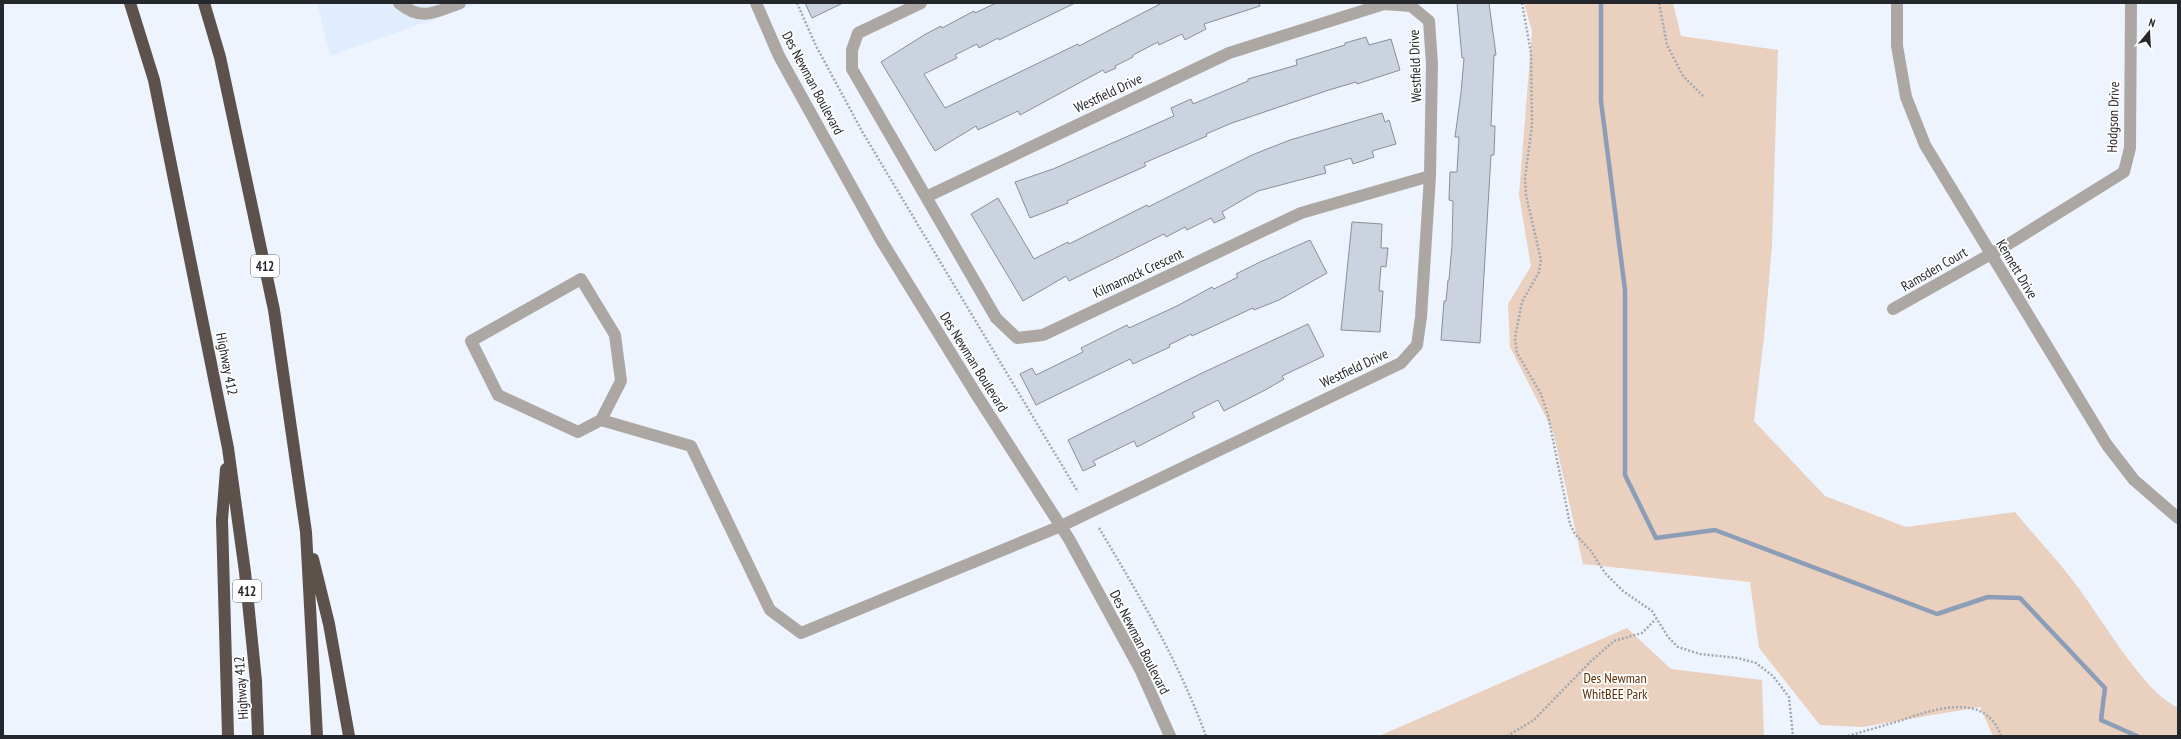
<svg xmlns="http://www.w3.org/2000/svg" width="2181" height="739" font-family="'PT Sans Narrow',sans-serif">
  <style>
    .built { fill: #e0edff }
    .green { fill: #e9d0bf }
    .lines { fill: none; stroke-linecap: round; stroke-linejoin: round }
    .stream { stroke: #8c9db7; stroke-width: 4.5 }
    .building { fill: #cbd3df; stroke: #888f9a }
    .path { stroke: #a3a8b0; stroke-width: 2.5; stroke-dasharray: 2 2; stroke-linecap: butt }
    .minor { stroke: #aca7a3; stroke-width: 12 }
    .highway { stroke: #5c524b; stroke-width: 12 }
    .labels { text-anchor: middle; stroke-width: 3.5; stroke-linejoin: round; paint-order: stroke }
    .shield { fill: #fff; stroke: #66686b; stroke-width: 1 }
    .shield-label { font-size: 13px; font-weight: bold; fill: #24272b }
    .street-label { font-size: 14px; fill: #24272b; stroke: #fff }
    .park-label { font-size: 14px; fill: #5f2f05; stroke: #fff }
  </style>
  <rect width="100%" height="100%" fill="#eef4fe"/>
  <!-- built -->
  <path class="built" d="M317,3H480L330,56Z"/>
  <!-- green -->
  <path class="green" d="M1524,3H1673L1681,36L1778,50L1772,246L1764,337L1754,421L1825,496L1906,527L2015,512C2033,534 2053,555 2070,577C2096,608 2144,695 2178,707V736H1993L1980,707L1862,727L1820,725L1759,648L1750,582L1583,564L1553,431L1510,347L1508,304L1531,266L1519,195L1532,31Z
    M1627,628L1671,669L1762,680L1764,736H1379Z"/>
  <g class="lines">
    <!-- stream -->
    <path class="stream" d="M1601,3V101L1625,290V475L1656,538L1715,530L1937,614L1988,597L2020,598L2105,688L2101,720L2137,736"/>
  </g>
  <!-- building -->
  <path class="building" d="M805,3H843L812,18Z
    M996,3H1075L999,40L998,38L979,48L977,44L955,55L957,58L924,74L945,108L1078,44L1079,46L1162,3H1259L1260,6L1204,24L1206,29L1185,40L1182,34L1159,45L1158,42L1133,55V57L1115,66L1116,68L1105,73L1103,70L1020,115L1018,111L978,130L976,126L935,151L881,62L924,35L941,26L942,28L974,11L975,13Z
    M1457,3H1489L1496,55H1494L1491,126H1495L1494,155H1491L1480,343L1441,340L1444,301H1446L1448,280H1449L1452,245L1453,201L1449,200L1450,172H1457L1459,137H1455L1461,93L1464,58H1462Z
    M1366,37L1369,45L1391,39L1400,70L1357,84L1356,82L1329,90L1232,123L1206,134L1207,136L1144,163L1146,166L1067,201L1068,203L1030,218L1015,182L1053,169L1174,116L1171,108L1191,99L1193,104L1248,81V79L1297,65L1296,60L1345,45V43Z
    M1382,113L1385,122L1389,120L1396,144L1372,151L1374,157L1353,164L1351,158L1324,166L1326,173L1258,191L1222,212L1225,218L1214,223L1211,218L1187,230L1185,227L1166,237L1164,234L1069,281L1066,276L1023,301L971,214L998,198L1034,259L1068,242L1069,244L1147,205L1148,207L1252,155L1290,140Z
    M1352,222L1382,224L1381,248H1388L1386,267L1381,266L1379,291H1383L1380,332L1341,330Z
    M1310,240L1327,273L1279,300L1254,310L1253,308L1192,336L1191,334L1169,345L1170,347L1133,364L1130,359L1036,405L1020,374L1032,368L1036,375L1083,352L1081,348L1127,325L1129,328L1177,306L1212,287L1214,289L1238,277L1236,274L1260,262Z
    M1308,324L1324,356L1282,376L1284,379L1267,389L1224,411L1218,400L1192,413L1195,417L1137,447L1134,441L1093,461L1096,465L1083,471L1068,440L1202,373Z"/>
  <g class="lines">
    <!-- path -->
    <path class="path" d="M797,3L816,46L863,133L1078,492
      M1522,3L1531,53L1532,125L1525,178L1526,195L1541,260L1539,272L1522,302L1515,338L1517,353L1541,394L1548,415L1570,524L1575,534L1591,551L1605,573L1623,591L1652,611L1668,637L1678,647L1700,654L1738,658L1756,663L1773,676L1789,697L1793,736
      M1659,3L1667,45L1683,76L1704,97
      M1099,528C1139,595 1179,662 1206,736
      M1507,736L1534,720L1590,662L1614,641L1642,633L1656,619
      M1848,736C1865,731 1882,726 1899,721C1932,710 1985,690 2001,736"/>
    <!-- minor -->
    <path class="minor" d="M399,3C422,22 435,12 460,3
      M756,3L779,56L881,240L976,394L1069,539L1140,669L1170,736
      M921,3L858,33L852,50V69L996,318L1017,338L1043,335L1301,213L1430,176
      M1897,3V46L1906,97L1925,145L2107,445L2134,480L2178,518
      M1893,309L2007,245L2124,172L2130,148L2131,3
      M601,420L621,381L615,335L581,279L471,341L498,395L578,432L601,420L691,446L770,610L801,633L1061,526L1401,363L1417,345L1421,317L1430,176L1432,64L1429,21L1411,6L1384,4L1229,53L926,197"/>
    <!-- highway -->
    <path class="highway" d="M130,3L154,80L228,448L245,572L256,681L258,736
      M204,3L220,57L274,310L306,532L317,736
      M226,469L222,520L228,736
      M313,559L329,624L349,736"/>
  </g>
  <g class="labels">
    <!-- shield labels -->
    <g class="shield">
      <rect x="251" y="255" width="28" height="22" rx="3"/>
      <rect x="233" y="580" width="28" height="22" rx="3"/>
    </g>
    <g class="shield-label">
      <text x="265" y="271">412</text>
      <text x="247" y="596">412</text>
    </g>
    <!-- street labels -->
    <g class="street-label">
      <text transform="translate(1415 66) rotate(-92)" y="5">Westfield Drive</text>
      <text transform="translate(813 83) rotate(62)" y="5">Des Newman Boulevard</text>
      <text transform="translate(1108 93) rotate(-25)" y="5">Westfield Drive</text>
      <text transform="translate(2113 117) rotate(-88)" y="5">Hodgson Drive</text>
      <text transform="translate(1934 269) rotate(-30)" y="5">Ramsden Court</text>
      <text transform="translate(2017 269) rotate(59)" y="5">Kennett Drive</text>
      <text transform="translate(1138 273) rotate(-25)" y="5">Kilmarnock Crescent</text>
      <text transform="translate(974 362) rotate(58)" y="5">Des Newman Boulevard</text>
      <text transform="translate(227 364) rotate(79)" y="5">Highway 412</text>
      <text transform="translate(1354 368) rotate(-25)" y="5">Westfield Drive</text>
      <text transform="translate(1140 642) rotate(63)" y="5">Des Newman Boulevard</text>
      <text transform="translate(241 688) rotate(-94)" y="5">Highway 412</text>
    </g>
    <!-- park labels -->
    <g class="park-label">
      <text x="1615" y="683">Des Newman<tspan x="1615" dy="16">WhitBEE Park</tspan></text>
    </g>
  </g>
  <!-- border -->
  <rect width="2181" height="739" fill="none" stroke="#24272b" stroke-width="8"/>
  <!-- north arrow -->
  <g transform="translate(2149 32) rotate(18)" stroke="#ffffff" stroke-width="3" paint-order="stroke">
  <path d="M0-3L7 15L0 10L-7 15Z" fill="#24272b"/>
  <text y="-6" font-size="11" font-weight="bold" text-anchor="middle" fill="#24272b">N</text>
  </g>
</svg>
